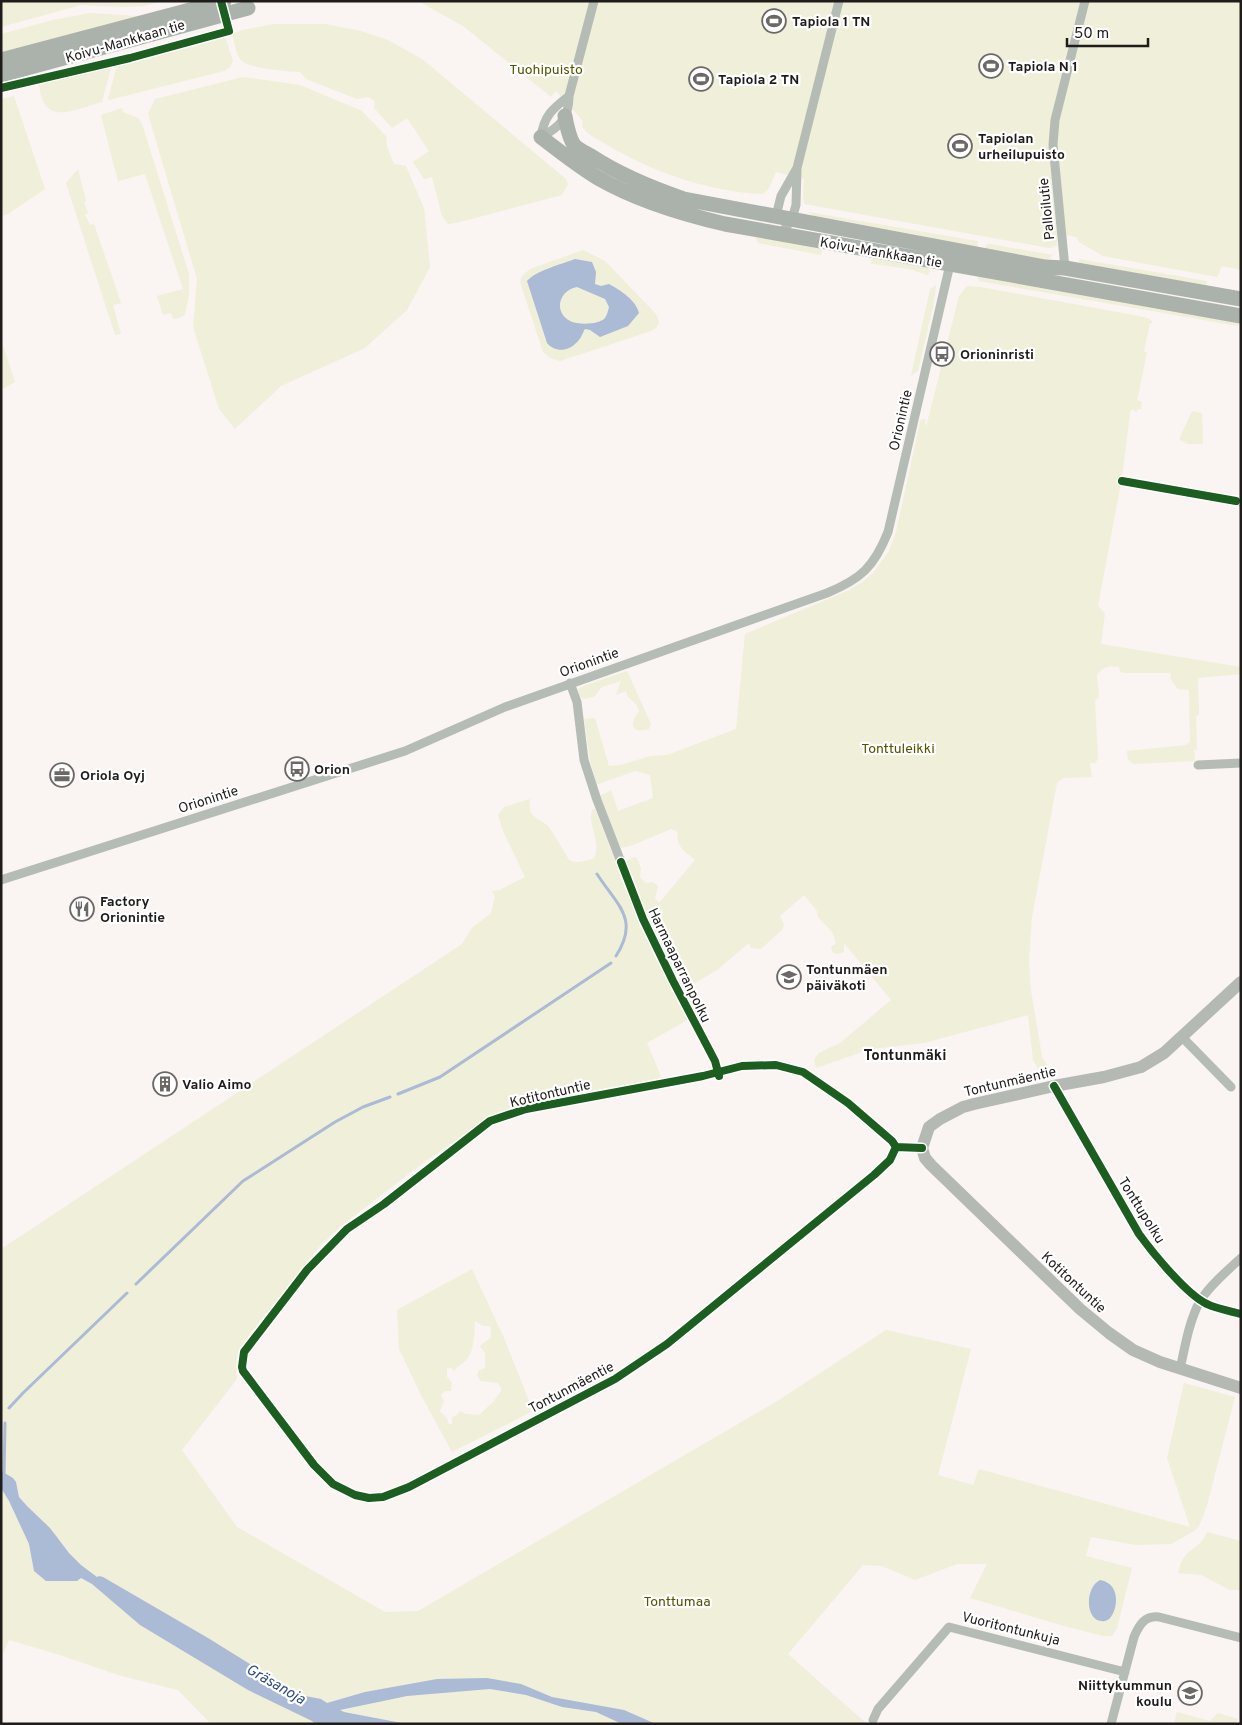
<svg xmlns="http://www.w3.org/2000/svg" width="1242" height="1725" font-family="Overpass,sans-serif">
  <style>
    .green { fill: #f0efd9; fill-rule: evenodd }
    .water { fill: #abbad5; fill-rule: evenodd }
    .lines { fill: none; stroke-linecap: round; stroke-linejoin: round }
    .stream { stroke: #abbad5; stroke-width: 3 }
    .street { stroke: #b5bcb5; stroke-width: 9 }
    .secondary { stroke: #b4bab3; stroke-width: 12 }
    .primary { stroke: #aab2ab; stroke-width: 15 }
    .cycleway-casing { stroke: #fff; stroke-width: 11 }
    .cycleway { stroke: #1b5e20; stroke-width: 8 }
    .labels { text-anchor: middle; stroke-width: 4.5; stroke-linejoin: round; paint-order: stroke }
    .poi-label { font-size: 14px; font-weight: bold; fill: #201c1b; stroke: #fff; text-anchor: start }
    .street-label { font-size: 14px; fill: #201c1b; stroke: #fff }
    .park-label { font-size: 14px; fill: #525400; stroke: #fff }
    .neighbourhood-label { font-size: 15px; font-weight: bold; fill: #201c1b; stroke: #fff }
    .water-label { font-size: 15px; font-style: italic; fill: #2d4c80; stroke: #fff }
  </style>
  <rect width="100%" height="100%" fill="#faf4f2"/>
  <!-- green -->
  <path class="green" d="M1,1H161L145,6L121,7L81,5L1,27Z
    M418,1H1241V270L1222,266L1217,277L1103,256L1079,242L1076,237L1059,234H1057V246L1049,248L821,207L804,204L803,194L804,179L776,172L769,188L763,194C711,192 650,172 606,144C597,139 587,135 582,126L583,121L556,91L551,97L463,26Z
    M90,13L139,16L1,54V34L53,20Z
    M274,24H325L361,31L388,40L422,59L566,179L568,184L562,195L456,223L448,224L442,216L432,177L424,179L413,162L429,151L407,118L392,128L374,108L375,101L368,97L357,99L306,79L300,72C287,71 249,69 241,60C236,54 234,41 232,34L242,30Z
    M225,36L233,61L230,67L224,71L109,100L108,99L117,66Z
    M108,66L111,68L102,102C72,110 42,128 39,82Z
    M243,77L300,85L362,111L386,136L387,147L394,164L406,166L424,208L430,267L407,310L365,348L281,386L235,429L219,409L193,327L197,279L148,114L155,99Z
    M14,96L45,189L8,214L1,216V99Z
    M122,108L123,112L138,118L142,124L189,274V294L185,315L179,318L173,319L171,313L163,315L157,296L183,289L145,174L118,181L101,115Z
    M78,169L86,201L84,202L88,213L85,215L90,225L94,224L121,303L113,305L121,334L115,335L66,183Z
    M808,212L977,241L978,243L976,251L918,235L814,216Z
    M757,234L786,239L822,250L821,255L758,243L756,238Z
    M990,244L1053,255L1046,261L984,250L986,245Z
    M583,250L605,261L656,314L659,322L656,328L651,331L560,361L550,358L543,352L520,282L522,276L530,269Z
    M872,258H897L927,267L930,270L928,275L909,269L874,264H871Z
    M1079,259L1207,281L1206,285L1081,264L1079,262Z
    M977,276L1240,319L1238,326L979,281Z
    M936,285L933,307L918,371L911,376L930,289Z
    M967,286L980,287L1139,316C1145,318 1150,317 1153,323H1150L1144,351L1147,353L1137,400L1142,402L1141,409H1138L1136,412L1132,409L1130,413L1122,477L1098,606L1105,613L1101,644L1241,667V674L1198,678L1199,711V715L1196,716L1197,750H1194L1195,761L1133,764L1128,759L1127,751L1186,745L1190,742L1189,690L1178,689L1171,680L1170,673H1124L1120,672L1119,667C1109,665 1103,667 1097,675L1099,697L1095,701L1098,759L1095,763H1090L1092,777L1063,778L1057,783L1032,917L1029,963L1031,991L1042,1057L1054,1076L1044,1079L1033,1060L1028,1015L924,1043L871,1049L816,1068L814,1059L819,1053L840,1043L891,1000L844,943V952L837,954L833,953L831,948L832,946L836,944L833,933L818,917L817,911L804,895L780,916L784,925L783,929L761,949L751,948L749,943L717,970L685,989L676,972L665,974L689,1019L647,1043L661,1076L657,1079L523,1103L491,1116L423,1163L341,1226L320,1246L242,1344C235,1356 236,1366 237,1379L182,1450L237,1527L385,1612L418,1611L779,1400L886,1330L971,1349L938,1475L973,1485L979,1469L1190,1527L1167,1458L1184,1383L1235,1397L1206,1509L1199,1526L1194,1531L1171,1544L1136,1545L1091,1537L1086,1556L1132,1568L1117,1628L1112,1636H1103L1064,1626L970,1598L987,1564H957L915,1580L882,1566L863,1565L788,1654L867,1724H211L178,1690L118,1675L60,1655L9,1640L1,1658V1249L462,944L472,928L491,913L495,897L492,891L500,890L525,877L503,831L498,815L504,807L530,799C528,818 536,816 548,826C550,828 568,857 569,860C578,864 586,861 594,858C602,840 587,826 592,809H595L611,850L622,871L629,869L626,862L631,858L636,857L641,868L640,877L646,883L653,882L658,886L655,898L659,903L695,860C685,852 675,846 678,832L671,829L633,845L621,848L617,842L600,796L611,790L618,811L653,798L650,775L635,771L596,785L590,760L584,719L595,718L609,766L620,765L651,756L667,755L736,729L745,634L847,591L861,583L873,573L889,551L896,532L920,422L922,419H925L926,427L959,296Z
    M1,339L15,382L1,390Z
    M1192,411L1202,413L1203,444H1188L1180,440V437Z
    M627,671L651,724L649,729C631,734 629,724 639,711L636,704L628,697L626,691L616,695L621,681L602,687L594,697L584,699L579,696L578,689L586,685Z
    M472,1269L504,1338L533,1411L452,1452L422,1397L399,1349L397,1310ZM475,1321L483,1326H490L491,1337L480,1346L485,1353V1368L479,1370L477,1375L480,1381L498,1383L502,1390L493,1402L479,1415L466,1414L460,1411L456,1416L452,1417V1424H449L447,1418L440,1411L444,1401L441,1395L445,1391H451L452,1383L447,1377V1369L451,1368L454,1371C458,1365 462,1365 466,1360C475,1351 474,1333 475,1321Z
    M1207,1532L1241,1541V1590H1230L1201,1575L1178,1573C1179,1569 1180,1564 1182,1561C1189,1547 1200,1549 1207,1532Z
    M1177,1712L1210,1721L1218,1713L1238,1719L1236,1724H1174Z"/>
  <!-- water -->
  <path class="water" d="M575,259L592,262L596,272L595,284L601,286L609,284C620,290 636,300 639,313L628,326L600,337L590,330L585,329C582,334 581,339 576,343C568,352 554,352 547,343L527,281C535,271 562,264 575,259ZM577,287L605,299L609,307C608,311 607,315 605,318C599,325 578,325 570,321C553,312 559,290 577,287Z
    M1,1471L13,1478L16,1482L19,1497L27,1506L50,1528L69,1553L81,1565L97,1577L99,1576L103,1577L208,1638L300,1695L321,1699L327,1703L365,1692L437,1679L487,1678L521,1684L552,1697L624,1710L656,1724H622L596,1712L562,1707L526,1695L490,1689L407,1696L340,1710L344,1712L407,1724H315L312,1721L248,1690L140,1625L92,1584L81,1578L77,1581H46L34,1571L29,1544L9,1501L1,1488Z
    M1100,1580C1125,1584 1116,1620 1105,1621C1085,1624 1084,1588 1100,1580Z"/>
  <g class="lines">
    <!-- stream -->
    <path class="stream" d="M597,874C617,905 640,919 616,956
      M398,1094L440,1077L611,963
      M136,1284L243,1181L335,1122L363,1107L390,1097
      M9,1408L23,1393L127,1293
      M4,1475L5,1423"/>
    <!-- street -->
    <path class="street" d="M541,137C560,127 569,118 569,96L594,1
      M541,137C544,116 552,109 569,96
      M777,219L776,216L781,196L797,168L839,1
      M781,234L792,219L796,205L797,169
      M1065,268L1053,145L1055,120L1085,1
      M1236,501L1241,502
      M570,683L577,702L584,760L597,800L621,862
      M1198,765L1241,763
      M1,880L405,751L505,707L827,593C861,579 874,567 888,532L951,260
      M1182,1037L1231,1087
      M896,1147L892,1141L848,1103L803,1072L776,1065L742,1066L703,1076L526,1109L490,1121L384,1204L347,1229L307,1270L244,1352L242,1367L243,1371L314,1465L333,1484L355,1495L369,1498L383,1497L409,1487L615,1379L667,1344L874,1175L890,1160L896,1147L922,1148
      M1180,1369C1185,1347 1189,1321 1200,1301C1210,1285 1227,1271 1241,1258
      M873,1720L878,1709L949,1627L1125,1672
      M1111,1724L1134,1637C1139,1625 1145,1615 1159,1617L1241,1638"/>
    <!-- secondary -->
    <path class="secondary" d="M1241,982L1164,1053L1141,1067L1104,1077L1054,1086L974,1104L963,1107L940,1119L929,1127L922,1148L925,1158L931,1165L1080,1309L1109,1333L1133,1350L1160,1362L1241,1388"/>
    <!-- primary -->
    <path class="primary" d="M1,60L224,1
      M1,75L248,8
      M565,116C566,123 570,141 575,146C579,150 586,153 591,156C620,175 652,188 684,199L1045,267L1065,268L1241,299
      M541,137C559,151 578,166 598,178C636,200 682,214 725,224L1241,316"/>
    <!-- cycleway casing -->
    <g class="cycleway-casing">
      <path id="cycleway" d="M1,88L130,58L229,31L221,1
        M1122,481L1236,501
        M621,862L643,919L673,981L715,1061L719,1076
        M1054,1086L1139,1234C1152,1252 1187,1295 1207,1304C1217,1309 1230,1311 1241,1314
        M896,1147L892,1141L848,1103L803,1072L776,1065L742,1066L703,1076L526,1109L490,1121L384,1204L347,1229L307,1270L244,1352L242,1367L243,1371L314,1465L333,1484L355,1495L369,1498L383,1497L409,1487L615,1379L667,1344L874,1175L890,1160L896,1147L922,1148"/>
    </g>
    <!-- cycleway -->
    <use href="#cycleway" class="cycleway"/>
  </g>
  <!-- icons -->
  <defs>
    <g id="stadium-ring" transform="scale(1.25)"><circle r="9.5" fill="#fff" stroke="#6c6866" stroke-width="1.5"/><path d="M0-5a6.5 5 0 1 0 0 10a6.5 5 0 1 0 0-10ZM-3.5-1.8h7v3.6h-7Z" fill="#6c6866"/></g>
    <g id="bus-ring" transform="scale(1.25)"><circle r="9.5" fill="#fff" stroke="#6c6866" stroke-width="1.5"/><path d="M-5-6H5V4H4V6H2V4H-2V6H-4V4H-5ZM-3.5-4V0h7V-4ZM-3.5 1.2v1.5H-2V1.2ZM2 1.2v1.5H3.5V1.2Z" fill="#6c6866"/></g>
    <g id="office-ring" transform="scale(1.25)"><circle r="9.5" fill="#fff" stroke="#6c6866" stroke-width="1.5"/><path d="M-6-3h4V-5.5h4V-3h4V5H-6ZM-1-4.5V-3h2v-1.5ZM-6 0V1H6V0Z" fill="#6c6866"/></g>
    <g id="restaurant-ring" transform="scale(1.25)"><circle r="9.5" fill="#fff" stroke="#6c6866" stroke-width="1.5"/><path d="M-5-6h1v4h1v-4h1v4h1v-4h1v5L-1.5 .5V6h-2V.5L-5-1ZM5-6V6H3V1.5H1.5Q1.5-4 5-6Z" fill="#6c6866"/></g>
    <g id="school-ring" transform="scale(1.25)"><circle r="9.5" fill="#fff" stroke="#6c6866" stroke-width="1.5"/><path d="M0-5L7-2L0 1L-7-2ZM-4 1L0 2.5L4 1V4Q0 6-4 4Z" fill="#6c6866"/></g>
    <g id="building-ring" transform="scale(1.25)"><circle r="9.5" fill="#fff" stroke="#6c6866" stroke-width="1.5"/><path d="M-4-6H4V6H1V3H-1V6H-4ZM-2.5-4.3h1.7v1.8h-1.7ZM.8-4.3h1.7v1.8H.8ZM-2.5-1h1.7V.8h-1.7ZM.8-1h1.7V.8H.8Z" fill="#6c6866"/></g>
  </defs>
  <g fill-rule="evenodd">
    <use href="#stadium-ring" x="774" y="21"/>
    <use href="#stadium-ring" x="991" y="66"/>
    <use href="#stadium-ring" x="701" y="79"/>
    <use href="#stadium-ring" x="960" y="146"/>
    <use href="#bus-ring" x="942" y="354"/>
    <use href="#bus-ring" x="297" y="769"/>
    <use href="#office-ring" x="62" y="775"/>
    <use href="#restaurant-ring" x="82" y="909"/>
    <use href="#school-ring" x="789" y="977"/>
    <use href="#building-ring" x="165" y="1084"/>
    <use href="#school-ring" x="1190" y="1693"/>
  </g>
  <g class="labels">
    <!-- poi labels -->
    <g class="poi-label">
      <text x="792" y="26">Tapiola 1 TN</text>
      <text x="1008" y="71">Tapiola N 1</text>
      <text x="718" y="84">Tapiola 2 TN</text>
      <text x="978" y="143">Tapiolan<tspan x="978" dy="16">urheilupuisto</tspan></text>
      <text x="960" y="359">Orioninristi</text>
      <text x="314" y="774">Orion</text>
      <text x="80" y="780">Oriola Oyj</text>
      <text x="100" y="906">Factory<tspan x="100" dy="16">Orionintie</tspan></text>
      <text x="806" y="974">Tontunmäen<tspan x="806" dy="16">päiväkoti</tspan></text>
      <text x="182" y="1089">Valio Aimo</text>
      <text x="1172" y="1690" text-anchor="end">Niittykummun<tspan x="1172" dy="16">koulu</tspan></text>
    </g>
    <!-- street labels -->
    <g class="street-label">
      <text transform="translate(125 41) rotate(-16)" y="5">Koivu-Mankkaan tie</text>
      <text transform="translate(1046 209) rotate(-96)" y="5">Palloilutie</text>
      <text transform="translate(881 252) rotate(10)" y="5">Koivu-Mankkaan tie</text>
      <text transform="translate(900 420) rotate(-77)" y="5">Orionintie</text>
      <text transform="translate(589 662) rotate(-20)" y="5">Orionintie</text>
      <text transform="translate(208 799) rotate(-18)" y="5">Orionintie</text>
      <text transform="translate(680 965) rotate(64)" y="5">Harmaaparranpolku</text>
      <text transform="translate(1010 1081) rotate(-13)" y="5">Tontunmäentie</text>
      <text transform="translate(550 1093) rotate(-13)" y="5">Kotitontuntie</text>
      <text transform="translate(1142 1210) rotate(58)" y="5">Tonttupolku</text>
      <text transform="translate(1074 1282) rotate(43)" y="5">Kotitontuntie</text>
      <text transform="translate(571 1387) rotate(-28)" y="5">Tontunmäentie</text>
      <text transform="translate(1011 1628) rotate(14)" y="5">Vuoritontunkuja</text>
    </g>
    <!-- park labels -->
    <g class="park-label">
      <text x="546" y="74">Tuohipuisto</text>
      <text x="898" y="753">Tonttuleikki</text>
      <text x="677" y="1606">Tonttumaa</text>
    </g>
    <!-- neighbourhood labels -->
    <g class="neighbourhood-label">
      <text x="905" y="1060">Tontunmäki</text>
    </g>
    <!-- water labels -->
    <g class="water-label">
      <text transform="translate(276 1684) rotate(30)" y="5">Gräsanoja</text>
    </g>
  </g>
  <!-- border -->
  <rect width="1242" height="1725" fill="none" stroke="#201c1b" stroke-width="5"/>
  <!-- scale -->
  <path d="M1067 38v8h81v-8" fill="none" stroke="#201c1b" stroke-width="2.5"/>
  <text x="1074" y="38" font-size="15" fill="#201c1b" stroke="#ffffff" stroke-width="4" paint-order="stroke">50 m</text>
</svg>
